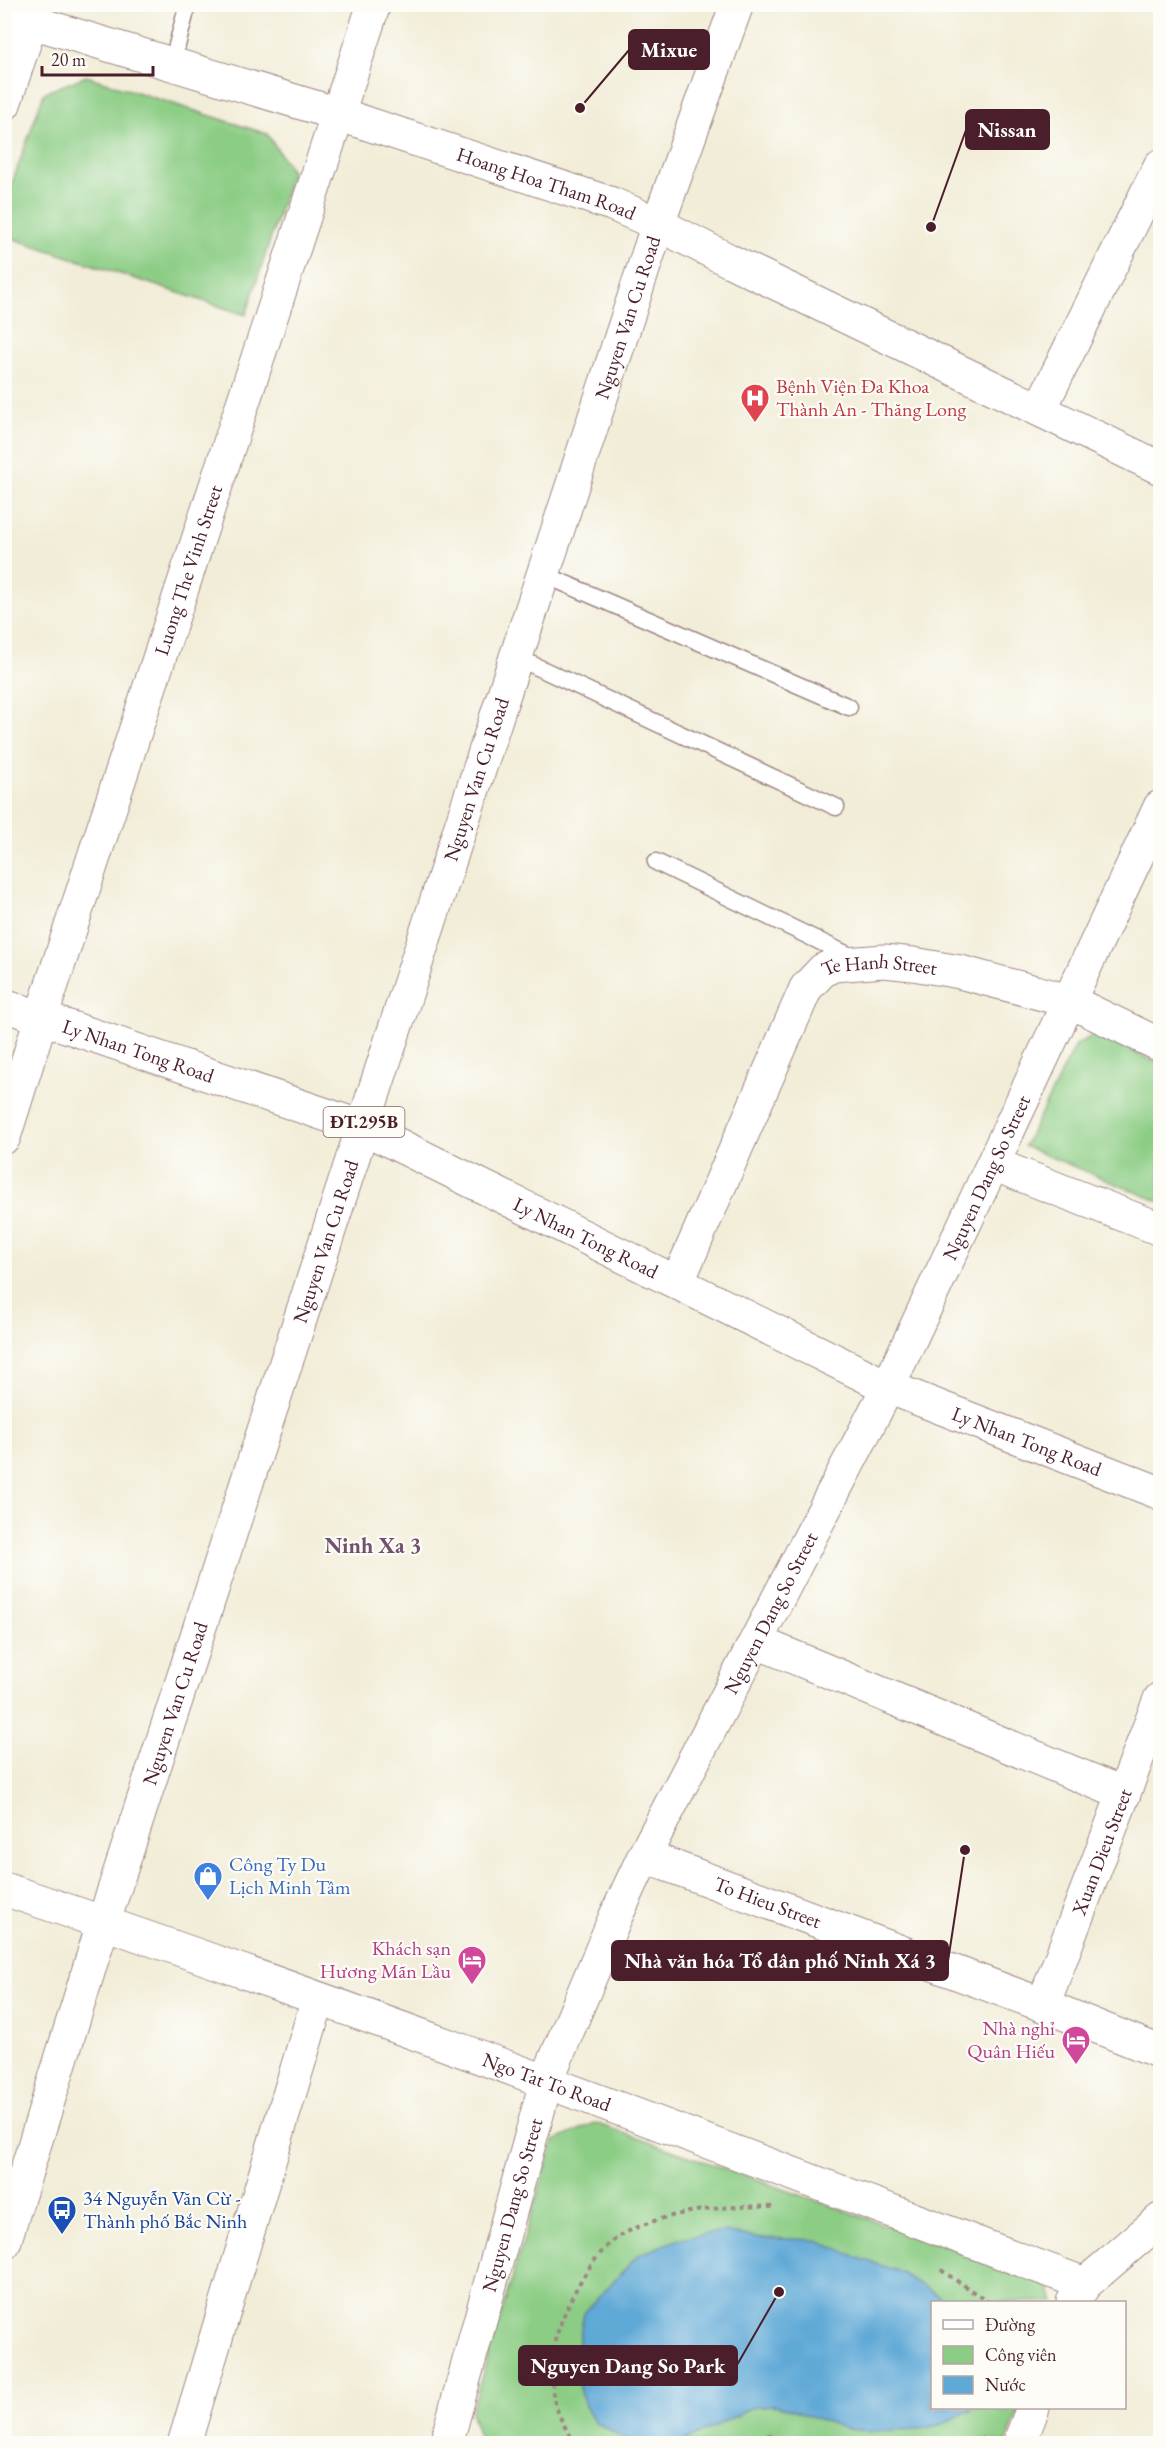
<svg xmlns="http://www.w3.org/2000/svg" width="1165" height="2448" font-family="'EB Garamond',serif">
  <style>
    .green { fill: #8ccd85; stroke: #6b7658; stroke-width: 1.5 }
    .water { fill: #5fa9d7; stroke: #546481; stroke-width: 1.5 }
    .lines { fill: none; stroke-linecap: round; stroke-linejoin: round }
    .lane-casing { stroke: #9e8682; stroke-width: 19 }
    .street-casing { stroke: #9e8682; stroke-width: 35 }
    .secondary-casing { stroke: #9e8682; stroke-width: 35 }
    .primary-casing { stroke: #9e8682; stroke-width: 35 }
    .path { stroke: #9e8682; stroke-width: 4; stroke-dasharray: 4.5 4.5; stroke-linecap: butt }
    .lane { stroke: #fff; stroke-width: 16 }
    .street { stroke: #fff; stroke-width: 33 }
    .secondary { stroke: #fff; stroke-width: 33 }
    .primary { stroke: #fff; stroke-width: 33 }
    .labels { text-anchor: middle; stroke-width: 4.5; stroke-linejoin: round; paint-order: stroke }
    .shield { fill: #fdfcf7; stroke: #806168; stroke-width: 1.5 }
    .shield-label { font-size: 18px; font-weight: bold; fill: #4a1f2b }
    .street-label { font-size: 20px; fill: #4a1f2b; stroke: #fdfcf7 }
    .health-label { font-size: 20px; fill: #be3a42; stroke: #fdfcf7; text-anchor: start }
    .shop-label { font-size: 20px; fill: #366cbe; stroke: #fdfcf7; text-anchor: start }
    .hotel-label { font-size: 20px; fill: #b23c85; stroke: #fdfcf7; text-anchor: end }
    .transit-label { font-size: 20px; fill: #164399; stroke: #fdfcf7; text-anchor: start }
    .quarter-label { font-size: 22px; font-weight: bold; fill: #71526e; stroke: #fdfcf7 }
    .leader { fill: none; stroke: #4a1f2b; stroke-width: 2 }
    .callout-dot { fill: #4a1f2b; stroke: #fdfcf7; stroke-width: 2 }
    .callout { fill: #4a1f2b; stroke: #4a1f2b; stroke-width: 2 }
    .callout-label { font-size: 21px; text-anchor: middle; font-weight: bold; fill: #fff }
  </style>
  <rect width="100%" height="100%" fill="#fdfcf7"/>
  <filter id="ink" filterUnits="userSpaceOnUse"><feTurbulence type="fractalNoise" baseFrequency=".0167" numOctaves="2"/><feDisplacementMap in="SourceGraphic" scale="12" xChannelSelector="R" yChannelSelector="G"/><feConvolveMatrix kernelMatrix="1 2 1 2 8 2 1 2 1" color-interpolation-filters="sRGB"/></filter>
  <filter id="wash" filterUnits="userSpaceOnUse"><feTurbulence type="fractalNoise" baseFrequency=".008" numOctaves="4" result="noise"/><feDisplacementMap in="SourceGraphic" scale="24" xChannelSelector="R" yChannelSelector="G"/><feGaussianBlur stdDeviation="1.35" result="paint"/><feColorMatrix in="noise" values="0 0 0 0 0 0 0 0 0 0 0 0 0 0 0 0 0 1.4 0 .05"/><feComposite in="paint" operator="in"/></filter>
  <g filter="url(#wash)">
    <rect width="100%" height="100%" fill="#f2edd8"/>
    <!-- green -->
    <path class="green" d="M86,76L267,134L292,172L246,315L5,236V203L44,93Z
      M1095,1034L1160,1064V1202L1024,1146L1076,1045Z
      M595,2123L1048,2282L1054,2302H932V2408H1020L1006,2443H481L471,2412L554,2141Z"/>
    <!-- water -->
    <path class="water" d="M723,2232L763,2238L818,2240L850,2255L900,2272L949,2302H932V2408H974L943,2424L921,2429L870,2431L846,2429L792,2409L773,2405L754,2407L679,2444L637,2443L630,2441L595,2422L585,2406L579,2388L575,2363L584,2313L638,2255L685,2237Z"/>
  </g>
  <g filter="url(#ink)">
    <g class="lines">
      <!-- lane casing -->
      <g class="lane-casing">
        <path id="lane" d="M172,64L188,4
          M543,574L849,707
          M516,657L836,807
          M656,862L854,958"/>
      </g>
      <!-- street casing -->
      <g class="street-casing">
        <g id="street">
          <path d="M4,104L37,4"/>
          <path d="M1040,409L1160,166"/>
          <path id="s1" d="M4,1137L41,1018L374,4"/>
          <path d="M993,1164L1160,1229"/>
          <path id="s2" d="M678,1281L806,988L823,970L834,965L884,961L913,964L960,972L1069,1001L1160,1045"/>
          <path d="M757,1642L1124,1794"/>
          <path id="s3" d="M644,1856L1043,2005L1160,2052"/>
          <path id="s4" d="M1043,2005L1160,1699"/>
          <path d="M1073,2302L1085,2284L1160,2220"/>
          <path d="M184,2444L318,1999"/>
          <path id="s5" d="M446,2444L546,2082L615,1918L644,1856L888,1387L1160,807"/>
          <path d="M1019,2444L1033,2408"/>
        </g>
      </g>
      <!-- secondary casing -->
      <g class="secondary-casing">
        <g id="secondary">
          <path id="s6" d="M4,9L32,22L338,114L612,204L658,224L730,261L1160,468"/>
          <path id="s7" d="M4,1005L362,1127L888,1387L1160,1493"/>
          <path id="s8" d="M4,1889C368,2011 726,2149 1085,2284"/>
        </g>
      </g>
      <!-- primary casing -->
      <g class="primary-casing">
        <g id="primary">
          <path id="s9" d="M4,2243L103,1924L516,657L658,224L737,4"/>
        </g>
      </g>
      <!-- path -->
      <path class="path" d="M941,2270L988,2302
        M576,2444C565,2429 556,2412 553,2394C552,2380 550,2362 553,2348C562,2311 591,2249 627,2232C672,2210 725,2205 774,2207
        M742,2444L768,2435L797,2444
        M973,2444L983,2437"/>
      <!-- lane -->
      <use href="#lane" class="lane"/>
      <!-- street -->
      <use href="#street" class="street"/>
      <!-- secondary -->
      <use href="#secondary" class="secondary"/>
      <!-- primary -->
      <use href="#primary" class="primary"/>
    </g>
  </g>
  <!-- icons -->
  <defs>
    <g id="hospital-pin" transform="scale(1.5)"><path d="M0 17L-7.5 6A9.5 9.5 0 1 1 7.5 6Z" fill="#e0444e" stroke="#fdfcf7"/><path d="M-5-5h3v3.5h4V-5h3V5h-3V1.5h-4V5h-3Z" fill="#fff"/></g>
    <g id="shop-pin" transform="scale(1.5)"><path d="M0 17L-7.5 6A9.5 9.5 0 1 1 7.5 6Z" fill="#3f7fe0" stroke="#fdfcf7"/><path d="M-5-2.5h2.3a2.7 3.5 0 0 1 5.4 0H5L5.5 6h-11ZM-1.5-2.5h3a1.5 2.3 0 0 0-3 0Z" fill="#fff"/></g>
    <g id="hotel-pin" transform="scale(1.5)"><path d="M0 17L-7.5 6A9.5 9.5 0 1 1 7.5 6Z" fill="#d1479c" stroke="#fdfcf7"/><path d="M-6-4.5h1.5V1H6V5H4.5V3h-9V5H-6ZM-4 0a1.8 1.8 0 1 1 3.6 0ZM.5 0V-2.5h3Q6-2.5 6 0Z" fill="#fff"/></g>
    <g id="bus-pin" transform="scale(1.5)"><path d="M0 17L-7.5 6A9.5 9.5 0 1 1 7.5 6Z" fill="#1a4fb4" stroke="#fdfcf7"/><path d="M-5-6H5V4H4V6H2V4H-2V6H-4V4H-5ZM-3.5-4V0h7V-4ZM-3.5 1.2v1.5H-2V1.2ZM2 1.2v1.5H3.5V1.2Z" fill="#fff"/></g>
  </defs>
  <g fill-rule="evenodd">
    <use href="#hospital-pin" x="755" y="398"/>
    <use href="#shop-pin" x="208" y="1876"/>
    <use href="#hotel-pin" x="472" y="1960"/>
    <use href="#hotel-pin" x="1076" y="2040"/>
    <use href="#bus-pin" x="62" y="2210"/>
  </g>
  <g class="labels">
    <!-- shield labels -->
    <rect class="shield" x="323.5" y="1107" width="81" height="30" rx="4.5"/>
    <g class="shield-label">
      <text x="364" y="1128">ĐT.295B</text>
    </g>
    <!-- street labels -->
    <g class="street-label">
      <text dy="7" stroke="none"><textPath href="#s6" startOffset="570">Hoang Hoa Tham Road</textPath></text>
      <text dy="7" stroke="none"><textPath href="#s9" startOffset="2024">Nguyen Van Cu Road</textPath></text>
      <text dy="7" stroke="none"><textPath href="#s1" startOffset="596">Luong The Vinh Street</textPath></text>
      <text dy="7" stroke="none"><textPath href="#s9" startOffset="1538">Nguyen Van Cu Road</textPath></text>
      <text dy="7" stroke="none"><textPath href="#s2" startOffset="402">Te Hanh Street</textPath></text>
      <text dy="7" stroke="none"><textPath href="#s7" startOffset="142">Ly Nhan Tong Road</textPath></text>
      <text dy="7" stroke="none"><textPath href="#s5" startOffset="1382">Nguyen Dang So Street</textPath></text>
      <text dy="7" stroke="none"><textPath href="#s7" startOffset="628">Ly Nhan Tong Road</textPath></text>
      <text dy="7" stroke="none"><textPath href="#s9" startOffset="1052">Nguyen Van Cu Road</textPath></text>
      <text dy="7" stroke="none"><textPath href="#s7" startOffset="1114">Ly Nhan Tong Road</textPath></text>
      <text dy="7" stroke="none"><textPath href="#s5" startOffset="896">Nguyen Dang So Street</textPath></text>
      <text dy="7" stroke="none"><textPath href="#s9" startOffset="566">Nguyen Van Cu Road</textPath></text>
      <text dy="7" stroke="none"><textPath href="#s4" startOffset="164">Xuan Dieu Street</textPath></text>
      <text dy="7" stroke="none"><textPath href="#s3" startOffset="132">To Hieu Street</textPath></text>
      <text dy="7" stroke="none"><textPath href="#s8" startOffset="576">Ngo Tat To Road</textPath></text>
      <text dy="7" stroke="none"><textPath href="#s5" startOffset="248">Nguyen Dang So Street</textPath></text>
    </g>
    <!-- health labels -->
    <g class="health-label">
      <text x="776" y="393">Bệnh Viện Đa Khoa<tspan x="776" dy="23">Thành An - Thăng Long</tspan></text>
    </g>
    <!-- shop labels -->
    <g class="shop-label">
      <text x="229" y="1871">Công Ty Du<tspan x="229" dy="23">Lịch Minh Tâm</tspan></text>
    </g>
    <!-- hotel labels -->
    <g class="hotel-label">
      <text x="451" y="1955">Khách sạn<tspan x="451" dy="23">Hương Mãn Lầu</tspan></text>
      <text x="1055" y="2035">Nhà nghỉ<tspan x="1055" dy="23">Quân Hiếu</tspan></text>
    </g>
    <!-- transit labels -->
    <g class="transit-label">
      <text x="83" y="2205">34 Nguyễn Văn Cừ -<tspan x="83" dy="23">Thành phố Bắc Ninh</tspan></text>
    </g>
    <!-- quarter labels -->
    <g class="quarter-label">
      <text x="373" y="1553">Ninh Xa 3</text>
    </g>
  </g>
  <!-- callouts -->
  <path class="leader" d="M580 108L629 50M931 227L966 130M965 1850L948 1961M779 2292L737 2365"/>
  <g class="callout-dot">
    <circle cx="580" cy="108" r="6"/>
    <circle cx="931" cy="227" r="6"/>
    <circle cx="965" cy="1850" r="6"/>
    <circle cx="779" cy="2292" r="6"/>
  </g>
  <g class="callout">
    <rect x="629" y="30" width="80" height="39" rx="6"/>
    <rect x="966" y="110" width="83" height="39" rx="6"/>
    <rect x="612" y="1941" width="336" height="39" rx="6"/>
    <rect x="519" y="2346" width="218" height="39" rx="6"/>
  </g>
  <g class="callout-label">
    <text x="669" y="57">Mixue</text>
    <text x="1007" y="137">Nissan</text>
    <text x="780" y="1968">Nhà văn hóa Tổ dân phố Ninh Xá 3</text>
    <text x="628" y="2373">Nguyen Dang So Park</text>
  </g>
  <!-- margin -->
  <rect width="1165" height="2448" fill="none" stroke="#fdfcf7" stroke-width="24"/>
  <!-- legend -->
  <rect x="931" y="2301" width="195" height="108" fill="#fdfcf7" stroke="#b5a4a5" stroke-width="1.5"/>
  <rect x="943" y="2320" width="30" height="9" fill="#ffffff" stroke="#b5a4a5" stroke-width="1.5"/>
  <text x="985" y="2331" font-size="18" fill="#4a1f2b">Đường</text>
  <rect x="943" y="2346" width="30" height="18" fill="#8ccd85" stroke="#b5a4a5" stroke-width="1.5"/>
  <text x="985" y="2361" font-size="18" fill="#4a1f2b">Công viên</text>
  <rect x="943" y="2376" width="30" height="18" fill="#5fa9d7" stroke="#b5a4a5" stroke-width="1.5"/>
  <text x="985" y="2391" font-size="18" fill="#4a1f2b">Nước</text>
  <!-- scale -->
  <path d="M42 66v9h111v-9" fill="none" stroke="#4a1f2b" stroke-width="3"/>
  <text x="51" y="66" font-size="18" fill="#4a1f2b" stroke="#fdfcf7" stroke-width="4.5" paint-order="stroke">20 m</text>
</svg>
